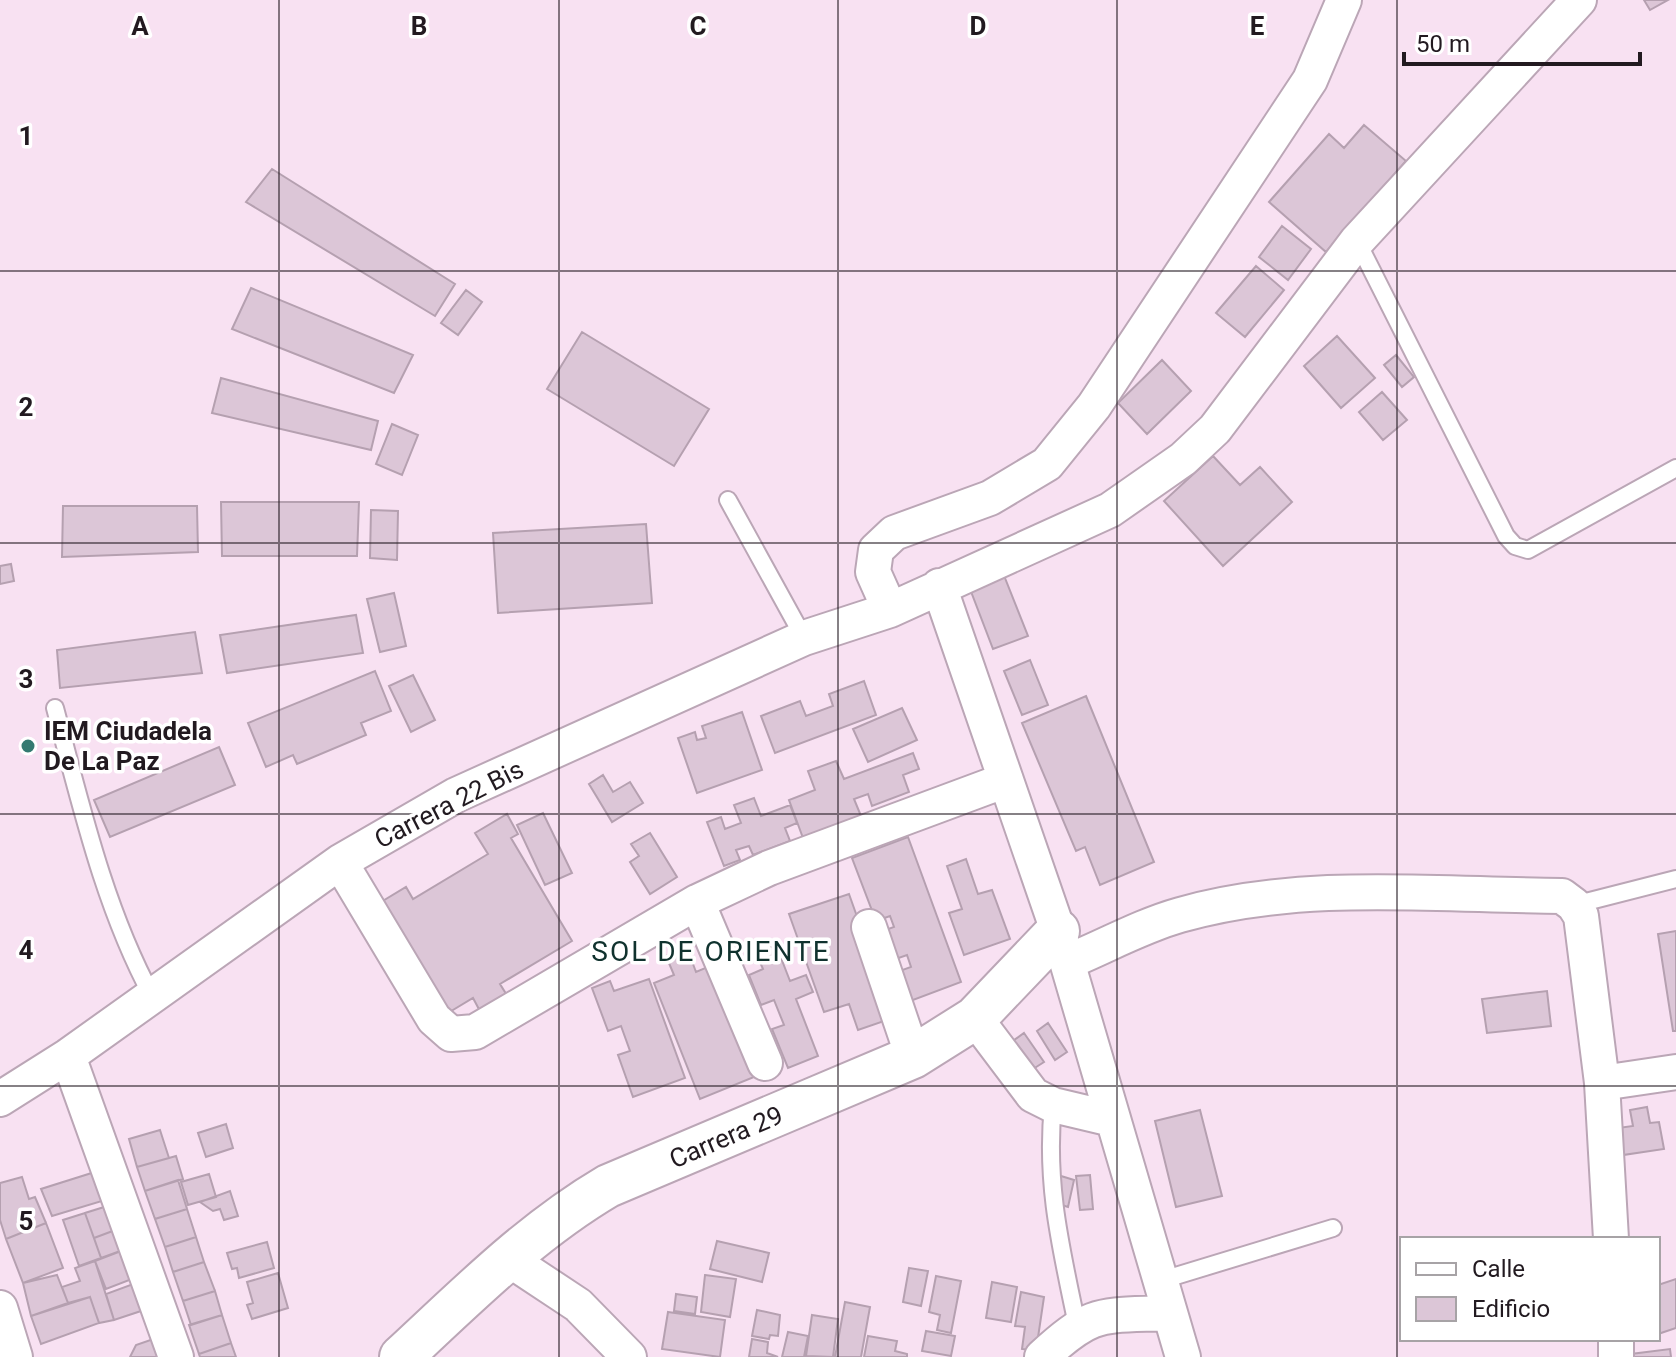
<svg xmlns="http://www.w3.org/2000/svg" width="1676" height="1357" font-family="Roboto,sans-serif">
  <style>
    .building { fill: #dcc6d7; stroke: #b5a0b0; stroke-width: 2 }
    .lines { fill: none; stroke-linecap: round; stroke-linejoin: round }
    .service-casing { stroke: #bba6b6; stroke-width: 20 }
    .minor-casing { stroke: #bba6b6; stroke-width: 38 }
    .tertiary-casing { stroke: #bba6b6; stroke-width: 46 }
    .service { stroke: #fff; stroke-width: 16 }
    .minor { stroke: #fff; stroke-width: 34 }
    .tertiary { stroke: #fff; stroke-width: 42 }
    .grid { fill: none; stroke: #221a20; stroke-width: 2; stroke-opacity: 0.55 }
    .poi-dot { fill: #347a71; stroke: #fff; stroke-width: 3 }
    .labels { text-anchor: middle; stroke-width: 7; stroke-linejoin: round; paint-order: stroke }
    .poi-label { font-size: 26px; font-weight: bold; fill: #221a20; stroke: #fff; text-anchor: start }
    .street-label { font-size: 26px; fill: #221a20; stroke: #fff }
    .neighbourhood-label { font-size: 28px; letter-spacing: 2px; fill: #10322e; stroke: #fff }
    .grid-label { font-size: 26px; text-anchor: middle; font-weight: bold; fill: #221a20; stroke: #fff; stroke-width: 7; stroke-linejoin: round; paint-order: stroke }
  </style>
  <rect width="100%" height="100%" fill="#f8e1f2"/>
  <!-- building -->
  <path class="building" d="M1644,0H1668L1650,10Z
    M1364,125L1406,161L1326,252L1269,202L1329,134L1344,148Z
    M272,169L455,284L435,316L246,202Z
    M1282,226L1311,249L1288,280L1259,257Z
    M1256,266L1284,290L1245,337L1216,313Z
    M251,288L413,355L394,393L232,329Z
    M466,290L482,302L458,335L441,323Z
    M582,332L709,409L674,466L547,389Z
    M1337,336L1375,378L1341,408L1304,366Z
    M1396,355L1414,377L1402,387L1384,365Z
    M1162,360L1191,391L1147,434L1118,403Z
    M221,378L378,421L371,450L212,413Z
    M1382,392L1407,420L1383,440L1359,412Z
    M392,424L418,435L402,475L376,464Z
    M1213,456L1240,485L1260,467L1292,502L1223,566L1164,501Z
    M221,502H359L357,556H222Z
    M63,506H197L198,552L62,557Z
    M371,510L398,511L397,560L370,558Z
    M646,524L652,603L498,613L493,533Z
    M11,564L14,581L0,584V566Z
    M1001,568L1028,636L993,649L967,581Z
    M394,593L406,646L380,652L367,599Z
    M356,615L363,653L227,673L220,635Z
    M195,632L202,673L60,688L57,650Z
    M1030,660L1048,705L1022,715L1004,671Z
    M375,671L391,711L361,723L366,735L297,764L293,755L266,767L248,723Z
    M413,675L435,720L411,732L389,686Z
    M864,681L876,715L775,753L761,716L800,701L806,716L833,706L829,694Z
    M1086,696L1154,862L1100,885L1085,847L1076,851L1022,723Z
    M902,708L917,740L868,762L853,729Z
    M742,712L762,770L697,793L678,738L695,732L697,740L706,738L702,726Z
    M219,747L235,785L110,837L94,800Z
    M913,753L919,769L903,775L909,792L872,806L868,794L854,799L861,816L803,838L789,800L815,790L808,771L836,761L844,779Z
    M603,775L613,792L630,782L643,803L612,822L589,784Z
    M754,798L761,816L790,805L797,823L785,828L790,841L753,855L749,846L736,850L740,860L724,866L707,822L721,817L725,829L741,823L734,805Z
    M543,813L572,873L545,885L517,825Z
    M507,814L518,834L511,838L572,941L500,984L508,997L481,1013L473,998L448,1013L381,902L406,887L413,899L488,854L475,833Z
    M650,833L677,877L650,894L630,862L639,856L631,844Z
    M908,837L961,982L905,1003L894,973L911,967L907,955L890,961L880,932L894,927L890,916L876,921L852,858Z
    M966,859L978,894L992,890L1010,939L964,955L949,913L962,909L947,866Z
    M849,894L893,1018L858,1030L849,1004L824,1012L789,914Z
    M1676,931V1031H1673L1658,934Z
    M776,945L790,981L806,975L813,992L796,999L818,1056L788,1068L772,1029L784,1025L774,1000L761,1005L749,975L763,969L756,953Z
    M687,948L696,972L715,964L759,1075L700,1099L654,983L674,975L666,956Z
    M649,979L685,1078L633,1097L618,1055L630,1051L621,1026L608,1031L592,988L610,981L614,991Z
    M1547,991L1551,1026L1487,1033L1482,999Z
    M1048,1023L1067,1052L1055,1060L1037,1031Z
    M1024,1033L1044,1062L1030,1071L1010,1043Z
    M1647,1107L1650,1123L1659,1122L1664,1149L1623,1155L1618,1128L1633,1126L1630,1110Z
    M1200,1110L1222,1196L1176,1207L1155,1121Z
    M226,1124L233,1148L206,1157L198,1133Z
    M160,1130L169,1158L137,1167L129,1139Z
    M176,1156L183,1179L145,1191L137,1167Z
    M98,1171L112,1198L52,1216L41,1189Z
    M209,1174L216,1197L188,1205L181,1182Z
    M1090,1175L1093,1209L1080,1210L1076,1176Z
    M1061,1176L1074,1180L1068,1207L1055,1203Z
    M22,1177L29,1199L35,1197L46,1223L6,1239L0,1220V1183Z
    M178,1180L187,1209L155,1219L145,1191Z
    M230,1191L238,1216L224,1220L220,1209L213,1211L200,1202Z
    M120,1202L126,1226L94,1238L85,1213Z
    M187,1209L196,1237L165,1247L155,1219Z
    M85,1213L101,1258L79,1266L63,1220Z
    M46,1223L63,1268L23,1283L6,1239Z
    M126,1226L134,1246L101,1258L94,1238Z
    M196,1237L204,1262L173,1272L165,1247Z
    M717,1241L769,1253L762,1282L710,1269Z
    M267,1242L274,1268L239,1278L237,1268L232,1269L227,1253Z
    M134,1246L145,1274L106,1289L95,1261Z
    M95,1261L114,1320L99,1323L90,1297L68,1303L62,1287L80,1281L75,1268Z
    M204,1262L215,1291L183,1301L173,1272Z
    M909,1268L928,1271L921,1306L903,1302Z
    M278,1273L288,1308L252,1319L247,1305L253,1303L247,1282Z
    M57,1275L68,1303L31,1316L23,1283Z
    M705,1275L736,1279L730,1317L701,1312Z
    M936,1276L961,1281L951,1333L937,1330L940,1315L929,1312Z
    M1676,1279V1328L1658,1334V1285Z
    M144,1280L153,1307L114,1320L106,1294Z
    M992,1282L1017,1287L1011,1322L986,1318Z
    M215,1291L222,1315L191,1325L183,1301Z
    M1021,1292L1044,1297L1036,1351L1022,1349L1025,1327L1015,1326Z
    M676,1294L697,1297L695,1314L674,1311Z
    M90,1297L99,1323L41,1344L31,1316Z
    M845,1302L870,1307L861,1357H835Z
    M757,1310L780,1315L778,1336L770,1335L769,1339L752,1336Z
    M668,1312L725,1320L720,1357L662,1349Z
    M222,1315L231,1343L199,1354L189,1325Z
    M812,1315L838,1319L833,1357L806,1356Z
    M926,1331L955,1336L951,1356L922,1351Z
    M788,1332L808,1336L804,1357H782Z
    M162,1336L169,1357H130L136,1345Z
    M868,1336L897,1341L895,1351L907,1354V1357H864Z
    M752,1339L768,1342L767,1353L778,1357H749Z
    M231,1343L236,1357H200L199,1354Z
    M1670,1349L1671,1357H1623V1355Z"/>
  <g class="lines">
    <!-- service casing -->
    <g class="service-casing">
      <path id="service" d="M1357,241L1506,536L1515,546L1528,550L1676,468
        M728,500L804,638
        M55,708C81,805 104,907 152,996
        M1574,905L1676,879
        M1053,1105C1045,1184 1061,1248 1077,1325
        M1159,1281L1333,1228"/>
    </g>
    <!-- minor casing -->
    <g class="minor-casing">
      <path id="minor" d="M939,586L1058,931L1183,1357
        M890,610L873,572L876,550L894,533L990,498L1047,464L1094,406L1310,80L1344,0
        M340,862L434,1019L451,1034L475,1032L697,902L769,868L1006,780
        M697,902L765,1063
        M869,927L913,1057
        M1067,962C1104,947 1141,926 1180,915C1302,880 1437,895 1562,896L1574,905L1581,916L1602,1083L1611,1239
        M975,1018L1033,1095L1053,1105L1112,1119
        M68,1056L176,1357
        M1602,1083L1676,1072
        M0,1099L68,1056L340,862L456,795L804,638L890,610L1110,510L1183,459L1215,429L1357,241L1579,0
        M507,1258L578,1305L629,1357
        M0,1308L15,1357
        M1616,1339V1357
        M1042,1357C1093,1310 1100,1316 1168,1313"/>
    </g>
    <!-- tertiary casing -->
    <g class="tertiary-casing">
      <path id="tertiary" d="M401,1357C467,1296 530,1232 608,1186L913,1057L975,1018L1058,931"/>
    </g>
    <!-- service -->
    <use href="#service" class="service"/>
    <!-- minor -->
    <use href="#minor" class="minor"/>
    <!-- tertiary -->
    <use href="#tertiary" class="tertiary"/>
  </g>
  <!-- grid -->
  <path class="grid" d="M279,0V1357M559,0V1357M838,0V1357M1117,0V1357M1397,0V1357M0,271H1676M0,543H1676M0,814H1676M0,1086H1676"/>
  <!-- markers -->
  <circle class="poi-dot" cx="28" cy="746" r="8"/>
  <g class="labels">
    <!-- poi labels -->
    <g class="poi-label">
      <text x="44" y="740">IEM Ciudadela<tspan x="44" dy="30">De La Paz</tspan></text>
    </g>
    <!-- street labels -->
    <g class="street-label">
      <text transform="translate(449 804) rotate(-27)" y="9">Carrera 22 Bis</text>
      <text transform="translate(726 1137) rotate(-23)" y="9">Carrera 29</text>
    </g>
    <!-- neighbourhood labels -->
    <g class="neighbourhood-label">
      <text x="711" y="961">SOL DE ORIENTE</text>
    </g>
  </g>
  <g class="grid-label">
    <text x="140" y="35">A</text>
    <text x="419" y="35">B</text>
    <text x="698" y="35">C</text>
    <text x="978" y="35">D</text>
    <text x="1257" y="35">E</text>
    <text x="26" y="145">1</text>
    <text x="26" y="416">2</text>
    <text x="26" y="688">3</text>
    <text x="26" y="959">4</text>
    <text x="26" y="1230">5</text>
  </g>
  <!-- legend -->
  <rect x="1400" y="1237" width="260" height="104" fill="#ffffff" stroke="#a7a3a6" stroke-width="2"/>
  <rect x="1416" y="1263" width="40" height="12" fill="#ffffff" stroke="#a7a3a6" stroke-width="2"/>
  <text x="1472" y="1277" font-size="24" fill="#221a20">Calle</text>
  <rect x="1416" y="1297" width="40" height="24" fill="#dcc6d7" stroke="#a7a3a6" stroke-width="2"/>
  <text x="1472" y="1317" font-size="24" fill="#221a20">Edificio</text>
  <!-- scale -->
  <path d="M1404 52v12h236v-12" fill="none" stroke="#221a20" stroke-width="4"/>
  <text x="1416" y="52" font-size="24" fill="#221a20" stroke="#ffffff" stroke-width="6" paint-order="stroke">50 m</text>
</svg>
